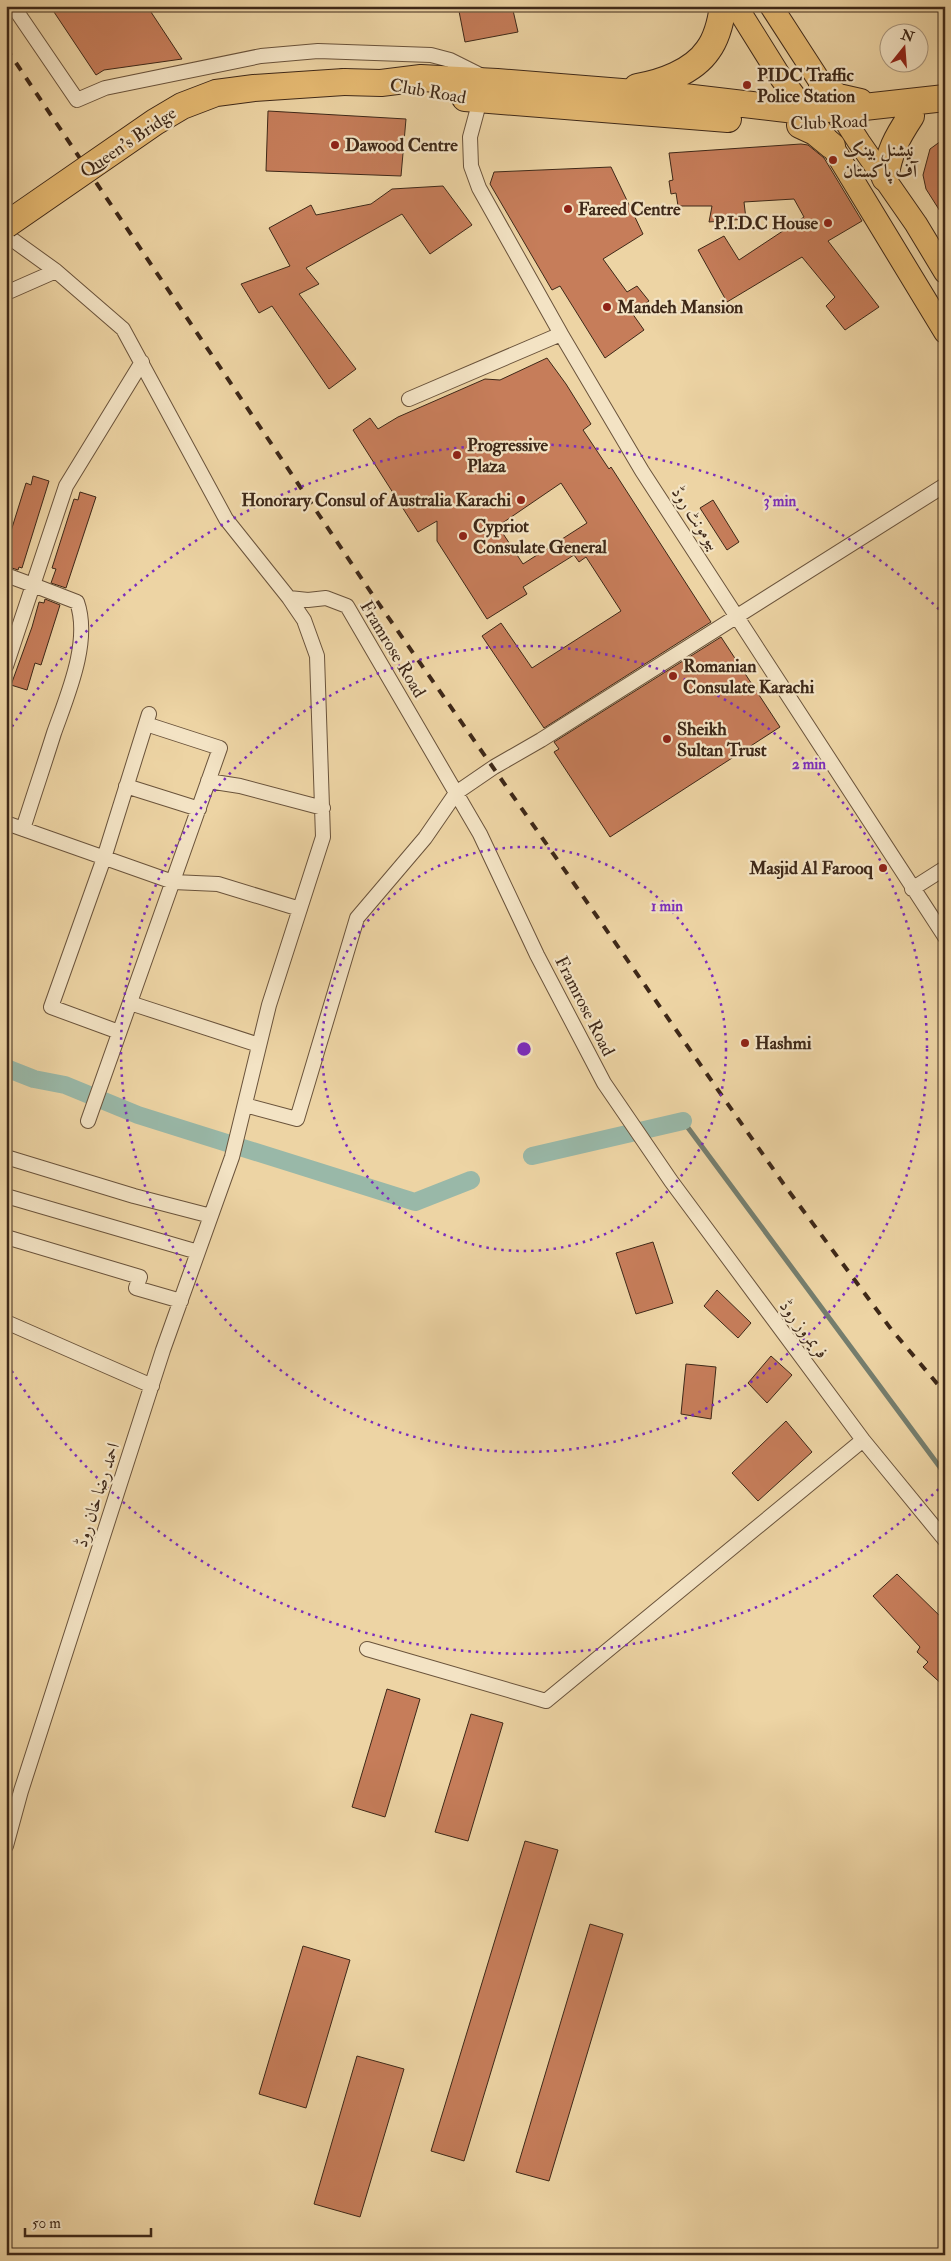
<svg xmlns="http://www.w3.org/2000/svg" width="951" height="2261" font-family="'IM FELL Double Pica',Amiri,serif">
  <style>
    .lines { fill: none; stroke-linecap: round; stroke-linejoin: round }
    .stream { stroke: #757e6e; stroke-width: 5 }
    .canal { stroke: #99b8a8; stroke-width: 18 }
    .building { fill: #c67d5a; stroke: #3e2818; fill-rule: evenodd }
    .street-casing { stroke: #6a533b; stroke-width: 16 }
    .primary-casing { stroke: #3e2818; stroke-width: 24 }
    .highway-casing { stroke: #3e2818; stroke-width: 28 }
    .street { stroke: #f3e3c4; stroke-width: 14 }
    .primary { stroke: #e6ba72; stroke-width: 22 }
    .highway { stroke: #e6ba72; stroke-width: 26 }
    .rail { stroke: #3e2818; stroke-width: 4; stroke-dasharray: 9 9; stroke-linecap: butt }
    .highway-bridge-casing { stroke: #3e2818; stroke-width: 28; stroke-linecap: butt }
    .highway-bridge { stroke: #e6ba72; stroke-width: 26 }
    .ring { fill: none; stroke: #7b2cbf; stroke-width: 2.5; stroke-dasharray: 2.5 5 }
    .poi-dot { fill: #8f2418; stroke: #f3e3c4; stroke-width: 2 }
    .labels { text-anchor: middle; stroke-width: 4.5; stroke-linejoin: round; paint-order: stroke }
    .poi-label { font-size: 18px; font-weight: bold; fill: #3e2818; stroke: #f3e3c4; text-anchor: start }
    .street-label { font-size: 18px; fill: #3e2818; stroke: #f3e3c4 }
    .centre { fill: #7b2cbf; stroke: #f3e3c4; stroke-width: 2.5 }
    .ring-label { font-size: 15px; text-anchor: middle; font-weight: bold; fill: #7b2cbf; stroke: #f3e3c4; stroke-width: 4.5; stroke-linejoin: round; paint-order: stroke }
  </style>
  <rect width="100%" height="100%" fill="#edd4a4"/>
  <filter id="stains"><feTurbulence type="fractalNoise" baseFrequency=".004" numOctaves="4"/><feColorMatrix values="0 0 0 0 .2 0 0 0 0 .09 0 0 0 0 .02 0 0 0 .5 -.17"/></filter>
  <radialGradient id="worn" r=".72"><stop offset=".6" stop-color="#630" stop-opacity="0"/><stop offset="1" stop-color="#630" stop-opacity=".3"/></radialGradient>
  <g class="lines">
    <!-- stream -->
    <path class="stream" d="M683,1121L945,1474"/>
    <!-- canal -->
    <path class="canal" d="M6,1068L34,1079L65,1085L138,1115L415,1202L471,1180
      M532,1156L683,1121"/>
  </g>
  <!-- building -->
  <path class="building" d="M50,6H147L182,59L104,70L96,75Z
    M458,6H512L518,32L465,42Z
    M268,111L406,119L401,176L266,171Z
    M945,138V219L926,189L923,175L930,149Z
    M801,144L808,145L824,158L862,221L828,241L879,307L845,330L826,306L835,297L802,257L727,302L698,250L724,236L739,260L804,217L794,199L744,202L746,219L709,222L712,206H678L676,193L671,194L669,181L673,180L669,153Z
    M611,167L643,234L603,259L627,292L637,286L649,301L632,313L644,330L605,358L560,286L552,290L490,184L494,172Z
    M443,186L472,225L430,254L402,214L306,268L319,284L299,294L356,369L329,389L272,306L259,313L241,284L290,266L269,228L311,205L316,215L371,204L392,189Z
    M547,358L566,384L591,424L583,430L609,469L611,467L711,622L544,728L482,636L501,623L532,668L621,611L586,557L579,562L574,555L523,587L527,594L487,619L437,541V521L418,532L353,430L370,418L378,429L398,417L485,379L500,380ZM561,483L587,523L523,564L498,526Z
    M33,476L49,481L22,568L19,567L18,570L6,566V547L26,483L31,485Z
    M80,492L96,497L66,588L51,583L56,569L52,568L74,499L78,500Z
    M713,500L739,542L727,550L700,508Z
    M45,599L60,605L41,665L35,663L27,690L11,685L32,627L39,602L44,603Z
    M721,637L780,727L610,837L554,752L559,749L554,742Z
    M653,1242L673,1303L636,1314L616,1253Z
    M717,1290L751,1323L738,1338L704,1306Z
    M771,1356L792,1375L767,1403L748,1383Z
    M686,1364L716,1367L711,1419L681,1414Z
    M786,1421L812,1452L758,1501L732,1473Z
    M897,1574L945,1621V1687L923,1667L928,1662L917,1652L920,1647L873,1596Z
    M387,1689L420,1699L385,1817L352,1807Z
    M471,1714L503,1723L468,1841L435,1832Z
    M525,1841L558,1850L464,2161L431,2151Z
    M590,1924L623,1934L549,2181L516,2172Z
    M303,1946L350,1960L306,2108L259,2094Z
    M357,2056L404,2069L360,2217L314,2204Z"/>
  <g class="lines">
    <!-- street casing -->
    <g class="street-casing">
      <path id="street" d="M13,6L77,100L105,88L261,56L318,51L431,55L450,60L482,76
        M480,100L470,137L471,166L479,188L561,334L642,471L945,937
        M6,235L56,271
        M6,293L56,271L123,329L226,519L289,598L308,600L326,598L347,606L480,834L537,955L604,1083L671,1181L863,1440L945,1540
        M409,399L561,334
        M6,575L33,585L6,666
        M208,781L240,786L323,808
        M126,786L199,809
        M6,823L173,882L218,884L300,909
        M23,829C33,797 44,765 54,733C67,696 91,642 77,602L33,585L66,486L142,362
        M912,889L945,868
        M130,1003L259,1045
        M119,1032L51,1007L104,858L149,714
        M245,1105L297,1119L357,918L425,838L456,793L494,767L541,740L945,485
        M88,1121L220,748L146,724
        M6,1157L134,1196L211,1216
        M6,1196L198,1252
        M6,1237L140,1277L136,1288L181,1301
        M6,1322L152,1386
        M367,1649L546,1701L863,1440
        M6,1846L21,1791L163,1350L232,1157L269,1005L323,837L317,656L304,620L289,598"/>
    </g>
    <!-- primary casing -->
    <g class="primary-casing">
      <path id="primary" d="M736,6L781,78L832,146L945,332
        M771,6L859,142L916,224L945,272"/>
    </g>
    <!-- highway casing -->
    <g class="highway-casing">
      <path id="highway" d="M344,82L381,83L421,78L497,82L684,97L795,110L855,108L945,98
        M822,86L838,97L860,102
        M637,87C661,83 693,72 708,50C717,38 721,20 723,6
        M465,98L728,119
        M800,125L815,132L832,146
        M885,178C890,150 896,139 911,116"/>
    </g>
    <!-- street -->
    <use href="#street" class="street"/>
    <!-- primary -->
    <use href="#primary" class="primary"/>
    <!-- highway -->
    <use href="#highway" class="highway"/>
    <!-- rail -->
    <path class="rail" d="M6,48L372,594L785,1186L891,1329L945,1393"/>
    <!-- highway-bridge casing -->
    <g class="highway-bridge-casing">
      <path id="highway-bridge" d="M6,225L155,122L182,106L216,93L254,88L344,82"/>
    </g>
    <!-- highway-bridge -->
    <use href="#highway-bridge" class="highway-bridge"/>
  </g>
  <!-- distance rings -->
  <g class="ring">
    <circle cx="524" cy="1049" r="202"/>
    <circle cx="524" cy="1049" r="403"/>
    <path d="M944 1484A605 605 0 0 1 8 1365M8 733A605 605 0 0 1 944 614"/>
  </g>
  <!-- markers -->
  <g class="poi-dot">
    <circle cx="747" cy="85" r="5"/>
    <circle cx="335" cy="145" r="5"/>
    <circle cx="833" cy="160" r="5"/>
    <circle cx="568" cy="209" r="5"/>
    <circle cx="828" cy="223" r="5"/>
    <circle cx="607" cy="307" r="5"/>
    <circle cx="457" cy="455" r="5"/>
    <circle cx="521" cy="500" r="5"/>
    <circle cx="463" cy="536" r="5"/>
    <circle cx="673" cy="676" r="5"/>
    <circle cx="667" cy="739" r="5"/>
    <circle cx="883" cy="868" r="5"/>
    <circle cx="745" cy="1043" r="5"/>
  </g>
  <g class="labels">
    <!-- poi labels -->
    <g class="poi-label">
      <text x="757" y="81">PIDC Traffic<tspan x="757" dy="21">Police Station</tspan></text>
      <text x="345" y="151">Dawood Centre</text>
      <text x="843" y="156">نیشنل بینک<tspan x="843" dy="21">آف پاکستان</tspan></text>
      <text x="578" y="215">Fareed Centre</text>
      <text x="818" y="229" text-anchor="end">P.I.D.C House</text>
      <text x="617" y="313">Mandeh Mansion</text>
      <text x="467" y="451">Progressive<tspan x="467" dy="21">Plaza</tspan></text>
      <text x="511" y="506" text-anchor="end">Honorary Consul of Australia Karachi</text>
      <text x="473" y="532">Cypriot<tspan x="473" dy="21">Consulate General</tspan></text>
      <text x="683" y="672">Romanian<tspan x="683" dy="21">Consulate Karachi</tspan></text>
      <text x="677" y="735">Sheikh<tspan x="677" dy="21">Sultan Trust</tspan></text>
      <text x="873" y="874" text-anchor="end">Masjid Al Farooq</text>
      <text x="755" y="1049">Hashmi</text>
    </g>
    <!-- street labels -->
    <g class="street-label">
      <text transform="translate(428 91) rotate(10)" y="6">Club Road</text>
      <text transform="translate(829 122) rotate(-2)" y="6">Club Road</text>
      <text transform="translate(128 142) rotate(-34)" y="6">Queen's Bridge</text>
      <text transform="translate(696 518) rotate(56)" y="6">بیومونٹ روڈ</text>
      <text transform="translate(393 649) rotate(59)" y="6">Framrose Road</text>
      <text transform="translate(585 1006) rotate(63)" y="6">Framrose Road</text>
      <text transform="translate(804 1329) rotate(53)" y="6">فریمروز روڈ</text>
      <text transform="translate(97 1495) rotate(-72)" y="6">احمد رضا خان روڈ</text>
    </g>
  </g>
  <circle cx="524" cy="1049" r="8" class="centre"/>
  <g class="ring-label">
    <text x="780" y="506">3 min</text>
    <text x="809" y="769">2 min</text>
    <text x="667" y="911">1 min</text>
  </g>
  <!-- margin -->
  <rect width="951" height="2261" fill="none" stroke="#edd4a4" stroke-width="25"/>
  <rect x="8" y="8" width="936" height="2246" fill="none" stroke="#3e2818" stroke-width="2.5"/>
  <rect x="12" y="12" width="926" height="2236" fill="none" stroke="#3e2818"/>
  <!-- north arrow -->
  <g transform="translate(904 48) rotate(17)"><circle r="24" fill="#f3e3c4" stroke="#ab987f"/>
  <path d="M0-4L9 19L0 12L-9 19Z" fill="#8f2418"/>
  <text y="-8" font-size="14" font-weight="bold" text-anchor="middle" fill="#3e2818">N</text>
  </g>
  <!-- scale -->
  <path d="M25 2228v8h126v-8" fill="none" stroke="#3e2818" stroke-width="2.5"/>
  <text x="32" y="2228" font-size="15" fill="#3e2818" stroke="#f3e3c4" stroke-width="4" paint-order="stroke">50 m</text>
  <rect width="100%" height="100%" filter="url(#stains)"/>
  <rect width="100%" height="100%" fill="url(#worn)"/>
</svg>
